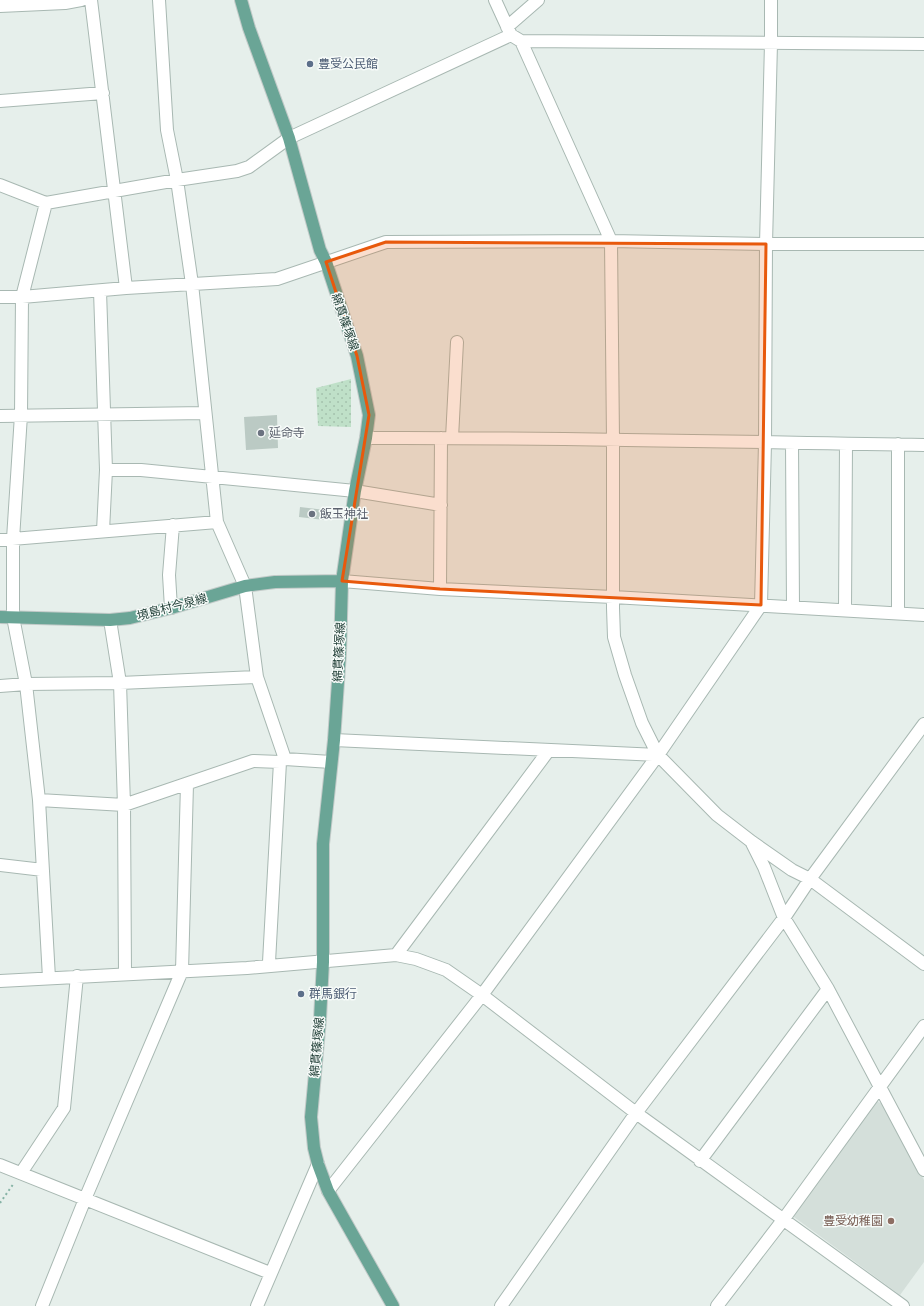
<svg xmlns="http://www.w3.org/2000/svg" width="924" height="1306" font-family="Signika,'Noto Sans JP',sans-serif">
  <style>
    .built { fill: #d4dfda }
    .park { fill: url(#park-dots) }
    .building { fill: #bbcac4 }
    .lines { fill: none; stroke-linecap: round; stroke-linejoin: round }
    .minor-casing { stroke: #a8b8b2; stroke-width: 14 }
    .major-casing { stroke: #c2cac8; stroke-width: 14 }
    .path { stroke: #86b3a5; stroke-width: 2; stroke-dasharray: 2 3; stroke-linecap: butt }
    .minor { stroke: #fff; stroke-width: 12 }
    .major { stroke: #6aa596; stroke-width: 12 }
    .marked { fill: #e8590c; fill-opacity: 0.2; stroke: #e8590c; stroke-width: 3; stroke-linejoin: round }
    .service-dot { fill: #5c6f8a; stroke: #f7fbf9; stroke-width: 1.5 }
    .worship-dot { fill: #6b7280; stroke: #f7fbf9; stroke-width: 1.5 }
    .education-dot { fill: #8d6e63; stroke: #f7fbf9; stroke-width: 1.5 }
    .labels { text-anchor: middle; stroke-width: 3; stroke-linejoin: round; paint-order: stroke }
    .service-label { font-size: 12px; fill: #4e5e75; stroke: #f7fbf9; text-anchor: start }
    .street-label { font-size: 12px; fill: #24423a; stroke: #f7fbf9 }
    .worship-label { font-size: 12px; fill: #5b616d; stroke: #f7fbf9; text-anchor: start }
    .education-label { font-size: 12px; fill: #785e54; stroke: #f7fbf9; text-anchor: end }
  </style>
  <defs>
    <pattern id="park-dots" width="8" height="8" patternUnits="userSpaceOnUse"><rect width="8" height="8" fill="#bfe0c8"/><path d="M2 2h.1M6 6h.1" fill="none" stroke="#a4c1ad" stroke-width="1.8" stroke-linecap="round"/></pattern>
  </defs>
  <rect width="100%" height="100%" fill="#e6efeb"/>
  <!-- built -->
  <path class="built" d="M877,1101L882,1104L924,1180V1262L900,1295L794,1217V1212Z"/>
  <!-- park -->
  <path class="park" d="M351,379V427L318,426L316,388Z"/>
  <!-- building -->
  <path class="building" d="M277,415L278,448L246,450L244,417Z
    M300,507L325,510L324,520L299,517Z"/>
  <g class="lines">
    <!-- minor casing -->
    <g class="minor-casing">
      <path id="minor" d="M91,0L126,288
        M159,0L167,130L177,180L192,284L217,522L245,586L257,677L285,759
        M495,0L511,35L521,41L924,44
        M0,6L65,3L81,0
        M507,27L538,0
        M521,41L611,241L613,439V608L614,637L625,675L642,723L658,755L717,815L752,842L792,870L810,879L924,964
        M0,101L103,93
        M0,185L46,203
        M100,291L106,470L103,531
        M0,297H22L126,288L277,279L386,242L611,241L766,244H924
        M0,416L205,413
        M366,438C552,437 738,442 924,445
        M452,438L457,342
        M792,443L793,607
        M898,444V613
        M106,470H141L355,491L441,505
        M0,540L217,522
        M342,581L440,589L613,597L924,615
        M440,589L441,438
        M171,608L169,575L173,525
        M845,610L846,444
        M110,620L120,683L124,805L125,974
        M0,686L26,684L120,683L257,677
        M334,740L658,755
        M39,800L124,805L253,761L280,762L285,759L331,762
        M752,843L764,867L784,918L828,989L924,1170
        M0,865L43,870
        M396,955L549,750
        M269,962L280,762
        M49,978L39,800L26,684L13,617V539L21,415L22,297L46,203L177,180L237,171L249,167L289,138L511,35
        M0,981L247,968L396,955L416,959L446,970L482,995L636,1113L903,1306
        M700,1161L828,989
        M0,1165L270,1273
        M21,1173L64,1108L77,976
        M328,1191L482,995L658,755L761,605L765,443L766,244L771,43V0
        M42,1306L85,1199L182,971L187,784
        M257,1306L318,1164
        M501,1306L636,1113L784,918L810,879L924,724
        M717,1306L783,1220L924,1026"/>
    </g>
    <!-- major casing -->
    <g class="major-casing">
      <path id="major" d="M241,0L249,28L289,138L320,250L326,262L357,356L369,415L366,438L355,491L342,581L340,653L334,740L323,844V962L320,1019L311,1117L314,1148L318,1164L328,1191L393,1306
        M0,617L110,620L130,618L171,608L245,586L275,582L342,581"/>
    </g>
    <!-- path -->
    <path class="path" d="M0,1203L14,1183"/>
    <!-- minor -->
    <use href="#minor" class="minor"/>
    <!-- major -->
    <use href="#major" class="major"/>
  </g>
  <!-- marked area -->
  <path class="marked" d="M386,242L766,244L761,605L440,589L342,581L369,415L357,356L326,262Z"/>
  <!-- markers -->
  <g class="service-dot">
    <circle cx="310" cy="64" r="4"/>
    <circle cx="301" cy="994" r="4"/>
  </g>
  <g class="worship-dot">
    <circle cx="261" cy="433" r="4"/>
    <circle cx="312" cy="514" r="4"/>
  </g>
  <circle class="education-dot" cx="891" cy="1221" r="4"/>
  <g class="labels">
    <!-- service labels -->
    <g class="service-label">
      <text x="318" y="68">豊受公民館</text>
      <text x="309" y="998">群馬銀行</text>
    </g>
    <!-- street labels -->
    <g class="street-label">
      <text transform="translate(345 322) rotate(71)" y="4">綿貫篠塚線</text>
      <text transform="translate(172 607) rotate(-15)" y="4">境島村今泉線</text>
      <text transform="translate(339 652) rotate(-87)" y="4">綿貫篠塚線</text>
      <text transform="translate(317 1047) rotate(-85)" y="4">綿貫篠塚線</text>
    </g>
    <!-- worship labels -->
    <g class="worship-label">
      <text x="269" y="437">延命寺</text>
      <text x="320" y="518">飯玉神社</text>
    </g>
    <!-- education labels -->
    <g class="education-label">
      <text x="883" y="1225">豊受幼稚園</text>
    </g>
  </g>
</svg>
